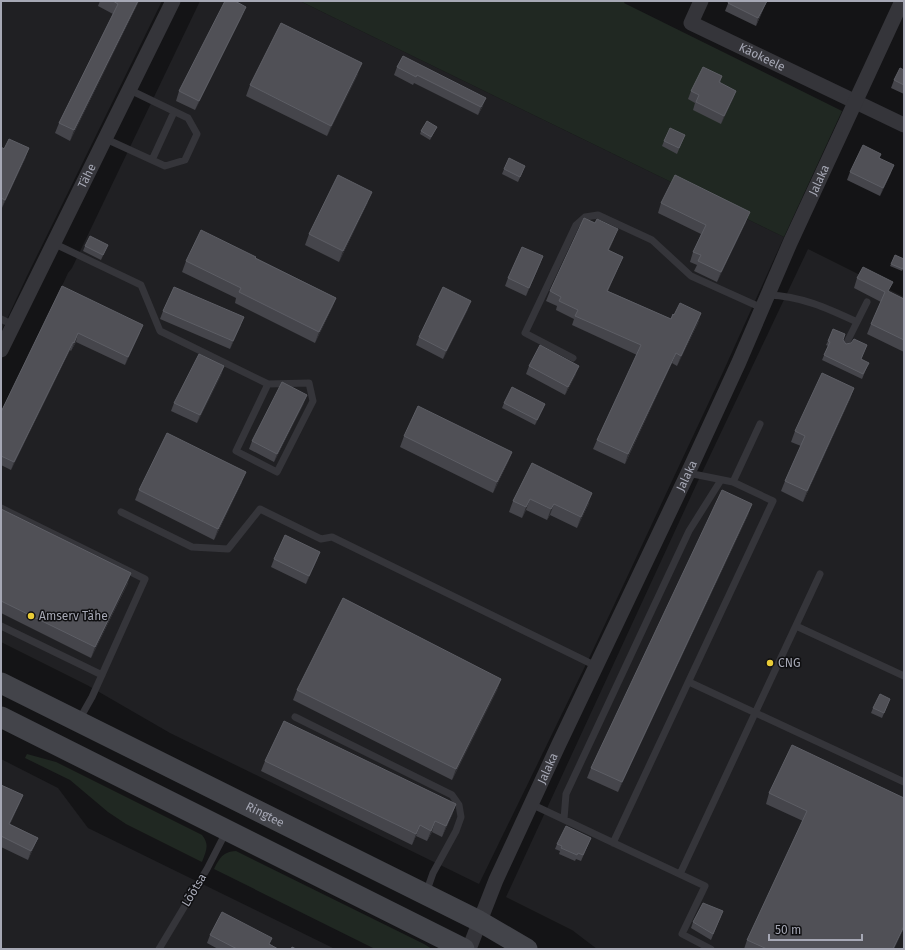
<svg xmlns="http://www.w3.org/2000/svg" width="905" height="950" font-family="'Fira Sans',sans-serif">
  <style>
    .built { fill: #202023 }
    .green { fill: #202822 }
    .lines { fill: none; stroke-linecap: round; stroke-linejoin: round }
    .service { stroke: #35353a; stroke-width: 7 }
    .minor { stroke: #35353a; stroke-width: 15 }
    .secondary { stroke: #43444a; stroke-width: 21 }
    .wall { fill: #45454b }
    .shaded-wall { fill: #2d2d31 }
    .building { fill: #505056; stroke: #5d5e65 }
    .poi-dot { fill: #eacc37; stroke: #0f0f11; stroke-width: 1.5 }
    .labels { text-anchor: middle; stroke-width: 3; stroke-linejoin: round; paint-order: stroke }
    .street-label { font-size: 12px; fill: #a6a8b5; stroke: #0f0f11 }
    .poi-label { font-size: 12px; fill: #a6a8b5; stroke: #0f0f11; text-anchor: start }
  </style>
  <rect width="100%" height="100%" fill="#141416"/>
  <!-- built -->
  <path class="built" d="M1,1H162L27,276L1,332Z
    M200,1H300L784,237L723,372L592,652L479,884L170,733L87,685L1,642V417L68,273L72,268Z
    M808,249L904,297V949H597L572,930L506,897L698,481Z
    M1,759L58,788L88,828L335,949H1Z"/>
  <!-- green -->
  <path class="green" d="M300,1H625L624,3L842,111L784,237Z
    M27,754L56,762L202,835C210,845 206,851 202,862L126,824L108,812L70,780L25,758Z
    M236,851L424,944L432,949H375L214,869C220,858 222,852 236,851Z"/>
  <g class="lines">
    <!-- service -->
    <path class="service" d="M106,139L165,166L185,160L197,134L188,118L130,90
      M152,160L174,112
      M53,243L141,285L160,331L268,384L236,451L277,472L313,401L309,383L268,384
      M768,295C801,296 827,308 857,322L846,344
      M1,319L13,325
      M857,322L867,302
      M573,358L525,333L576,225L585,217L598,215L652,240L691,276L762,308
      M733,482L760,424
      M1,508L145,579L92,697L79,720
      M121,512L192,547L228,549L260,509L321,539L332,537L596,666
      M1,626L102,675
      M796,626L904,676
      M689,682L904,782
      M295,717L452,795L459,805L461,817L456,831L433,873L426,893
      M531,804L705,886L682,934L711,949
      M564,819L566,794L689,531L721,480
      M613,843L773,501L733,482L688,473
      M680,874L820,574
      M159,949L207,869L226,832"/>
    <!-- minor -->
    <g class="minor">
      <path id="s1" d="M701,1L691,23L904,125"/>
      <path id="s2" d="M1,350L173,1"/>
      <path id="s3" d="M469,949L496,880L558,746L688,473L739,362L790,243L902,1"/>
    </g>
    <!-- secondary -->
    <g class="secondary">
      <path id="s4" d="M1,683L479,921L527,949"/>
      <path d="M1,717L464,949"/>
    </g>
  </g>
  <!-- wall -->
  <path class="wall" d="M100,1H139L70,141L55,133L59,123L113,14L98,6Z
    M729,1H767L756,26L725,11Z
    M242,16L195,110L176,101L179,91Z
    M403,56L483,106L478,115L414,83L413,85L394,75L397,67Z
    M904,70V94L891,88L894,80Z
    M358,74L327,136L246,96L250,85Z
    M722,76L720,83L736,91L733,99L721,124L693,110L695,103L688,99L691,91Z
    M437,127L430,140L420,134L421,131Z
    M685,135L677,154L662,146L664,141Z
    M1,147L4,149L29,148L25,159L1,210Z
    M879,158L891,173L880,196L847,180L850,172Z
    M504,169L523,171L518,182L502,174Z
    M368,202L339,262L305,245L309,234Z
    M661,203L746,222L717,282L694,271L697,265L690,262L693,252L701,234L658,213Z
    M614,239L609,250L623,257L619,266L608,291L671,319L674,315L701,313L698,323L677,366L672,363L625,464L593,449L597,440L637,355L572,325L574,319L556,310L557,306L546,301L550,291Z
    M108,245L101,260L83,251L85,246Z
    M543,256L540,264L526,296L505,286L508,278Z
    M256,258L336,298L332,308L315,343L235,303L236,298L182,272L186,261Z
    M891,264L904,266L902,271L890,266Z
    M857,278L904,299V352L867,334L871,324L881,302L854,288Z
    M62,286L140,333L125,365L76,342L71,351L70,350L11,470L1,465V412Z
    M468,309L443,359L416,345L419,337Z
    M163,311L241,325L230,349L160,319Z
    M843,340L846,344L867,345L861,359L867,367L862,379L822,360L828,346L826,345L828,341Z
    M224,366L221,375L197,423L171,411L174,403Z
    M529,366L576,374L565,395L526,374Z
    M854,388L850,399L803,502L781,491L785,481L801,446L791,442L795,431Z
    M304,403L274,462L249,449L252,441Z
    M504,403L545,404L543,409L535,425L502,408Z
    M404,436L512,452L508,462L493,493L400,447Z
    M532,463L589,503L577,528L550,515L547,520L526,510L522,518L509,512L513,501Z
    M242,482L214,540L135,500L139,490Z
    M752,504L748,515L618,792L587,778L591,768Z
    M1,509L128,583L91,658L1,613Z
    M320,552L317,560L306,584L271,567L274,559Z
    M501,679L497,690L452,780L293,700L297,690Z
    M888,704L882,718L871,713L873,708Z
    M265,761L456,804L452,815L442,837L432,832L427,841L416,836L412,845L261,771Z
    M1,785L23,795L19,805L10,824L38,838L34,847L28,860L1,847Z
    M769,793L904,798V928L894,949H744L747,940L803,821L766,804Z
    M591,838L581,861L576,859L575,861L559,854L560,851L555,849L557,844Z
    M721,916L711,940L691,928L693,922Z
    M210,935L270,944L278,949H218L207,943Z"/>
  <!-- shaded-wall -->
  <path class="shaded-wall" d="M138,1H139L70,141L74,130Z
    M767,1L756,26L758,18Z
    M246,7L242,16L195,110L199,101Z
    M362,63L358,74L327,136L331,126Z
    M736,91L733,99L721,124L724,116Z
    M486,98L483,106L478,115L481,107Z
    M29,148L25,159L1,210L5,200Z
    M894,165L891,173L880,196L883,188Z
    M372,192L368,202L339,262L343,251Z
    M750,212L746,222L717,282L721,272Z
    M618,229L614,239L605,259L608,250Z
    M543,256L540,264L526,296L529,288Z
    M623,257L619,266L603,301L607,291Z
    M336,298L332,308L315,343L319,332Z
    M471,301L468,309L443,359L446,351Z
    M701,313L698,323L677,366L681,356Z
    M244,317L241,325L230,349L233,341Z
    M143,325L140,333L125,365L128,357Z
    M78,333L76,342L71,351L74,343Z
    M73,342L70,350L11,470L14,462Z
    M676,353L672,363L625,464L628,454Z
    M224,366L221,375L197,423L200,415Z
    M579,366L576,374L565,395L568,387Z
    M854,388L850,399L803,502L807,491Z
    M307,395L304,403L274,462L277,454Z
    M545,404L543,409L535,425L537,420Z
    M512,452L508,462L493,493L497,482Z
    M246,472L242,482L214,540L218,529Z
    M592,493L589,503L577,528L581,517Z
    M530,499L526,510L522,518L526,507Z
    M554,504L550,515L547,520L551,509Z
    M752,504L748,515L618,792L622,782Z
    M320,552L317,560L306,584L309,576Z
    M131,573L128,583L91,658L95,647Z
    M501,679L497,690L452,780L456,769Z
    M23,795L19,805L6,833L9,824Z
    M456,804L452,815L442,837L446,826Z
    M435,821L432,832L427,841Z
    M420,825L416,836L412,845L416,834Z
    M38,838L34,847L28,860L31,851Z
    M904,926V928L894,949H893Z"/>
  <!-- building -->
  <path class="building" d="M113,1H138L74,130L59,123L118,4Z
    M225,1H235L246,7L199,101L179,91Z
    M729,1H767L758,18L728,3Z
    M281,23L362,63L331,126L250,85Z
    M403,56L486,98L481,107L417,75L416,77L397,67Z
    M703,67L722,76L719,82L736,91L724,116L696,102L699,95L691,91Z
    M900,68L904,70V85L894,80Z
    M427,121L437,127L431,137L421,131Z
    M670,128L685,135L679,148L664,141Z
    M9,139L29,148L5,200L1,198V147L4,149Z
    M863,145L881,154L879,158L894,165L883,188L850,172Z
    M509,158L525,166L520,177L504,169Z
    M338,175L372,192L343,251L309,234Z
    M675,175L750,212L721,272L698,261L701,255L693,252L706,225L661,203Z
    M584,218L595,223L597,219L618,229L608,250L623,257L607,291L671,319L673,314L674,315L680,303L701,313L681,356L676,353L628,454L597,440L641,345L575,316L578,310L559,301L561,297L550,291Z
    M201,230L256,257L255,258L336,298L319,332L239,292L241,288L186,261Z
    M90,236L108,245L103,255L85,246Z
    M522,247L543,256L529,288L508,278Z
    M895,255L904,259V265L903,269L891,264Z
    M863,267L893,282L888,291L904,299V340L871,324L885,292L857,278Z
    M62,286L143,325L128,357L78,333L74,343L73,342L14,462L1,456V412Z
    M174,287L244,317L233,341L163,311Z
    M443,287L471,301L446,351L419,337Z
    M833,329L845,334L843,340L846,344L851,343L854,339L867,345L861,359L869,363L863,374L824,355L830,342L828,341Z
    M540,345L579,366L568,387L529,366Z
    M199,354L224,366L200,415L174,403Z
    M822,373L854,388L807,491L785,481L805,436L795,431Z
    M282,382L307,395L277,454L252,441Z
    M512,387L545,404L537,420L504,403Z
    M418,406L512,452L497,482L404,436Z
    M167,433L246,472L218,529L139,490Z
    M532,463L592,493L581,517L554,504L551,509L530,499L526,507L513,501Z
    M722,490L752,504L622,782L591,768Z
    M1,509L131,573L95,647L1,601Z
    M285,535L320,552L309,576L274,559Z
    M343,598L501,679L456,769L297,690Z
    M880,694L890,699L884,713L873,708Z
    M284,721L456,804L446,826L435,821L431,831L420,825L416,834L265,761Z
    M792,745L904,798V926L893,949H767L747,940L807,811L769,793Z
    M1,785L23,795L9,824L38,838L31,851L1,836Z
    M566,826L591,838L583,855L578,853L577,855L561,848L562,846L557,844Z
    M703,903L723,911L713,934L693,922Z
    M222,912L272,938L269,944L278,949H237L210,935Z
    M292,947L296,949H291Z"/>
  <!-- markers -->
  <g class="poi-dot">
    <circle cx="31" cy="616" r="4"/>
    <circle cx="770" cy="663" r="4"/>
  </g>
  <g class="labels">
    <!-- street labels -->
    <g class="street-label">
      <text dy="4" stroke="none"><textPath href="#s1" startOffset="103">Käokeele</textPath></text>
      <text dy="4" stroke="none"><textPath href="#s2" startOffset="194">Tähe</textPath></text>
      <text dy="4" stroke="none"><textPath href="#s3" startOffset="845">Jalaka</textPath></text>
      <text dy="4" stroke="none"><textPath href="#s3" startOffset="521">Jalaka</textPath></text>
      <text dy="4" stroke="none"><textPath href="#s3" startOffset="197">Jalaka</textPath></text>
      <text dy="4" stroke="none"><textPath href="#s4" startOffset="295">Ringtee</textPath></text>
      <text transform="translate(194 890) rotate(-59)" y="4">Lõõtsa</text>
    </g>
    <!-- poi labels -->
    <g class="poi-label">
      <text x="39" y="620">Amserv Tähe</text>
      <text x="778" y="667">CNG</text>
    </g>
  </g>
  <!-- border -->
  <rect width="905" height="950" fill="none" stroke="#a6a8b5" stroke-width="4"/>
  <!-- scale -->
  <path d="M769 934v6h93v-6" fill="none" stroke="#a6a8b5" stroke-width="2"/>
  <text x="775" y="934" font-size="12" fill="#a6a8b5" stroke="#0f0f11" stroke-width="3" paint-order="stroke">50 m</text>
</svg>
